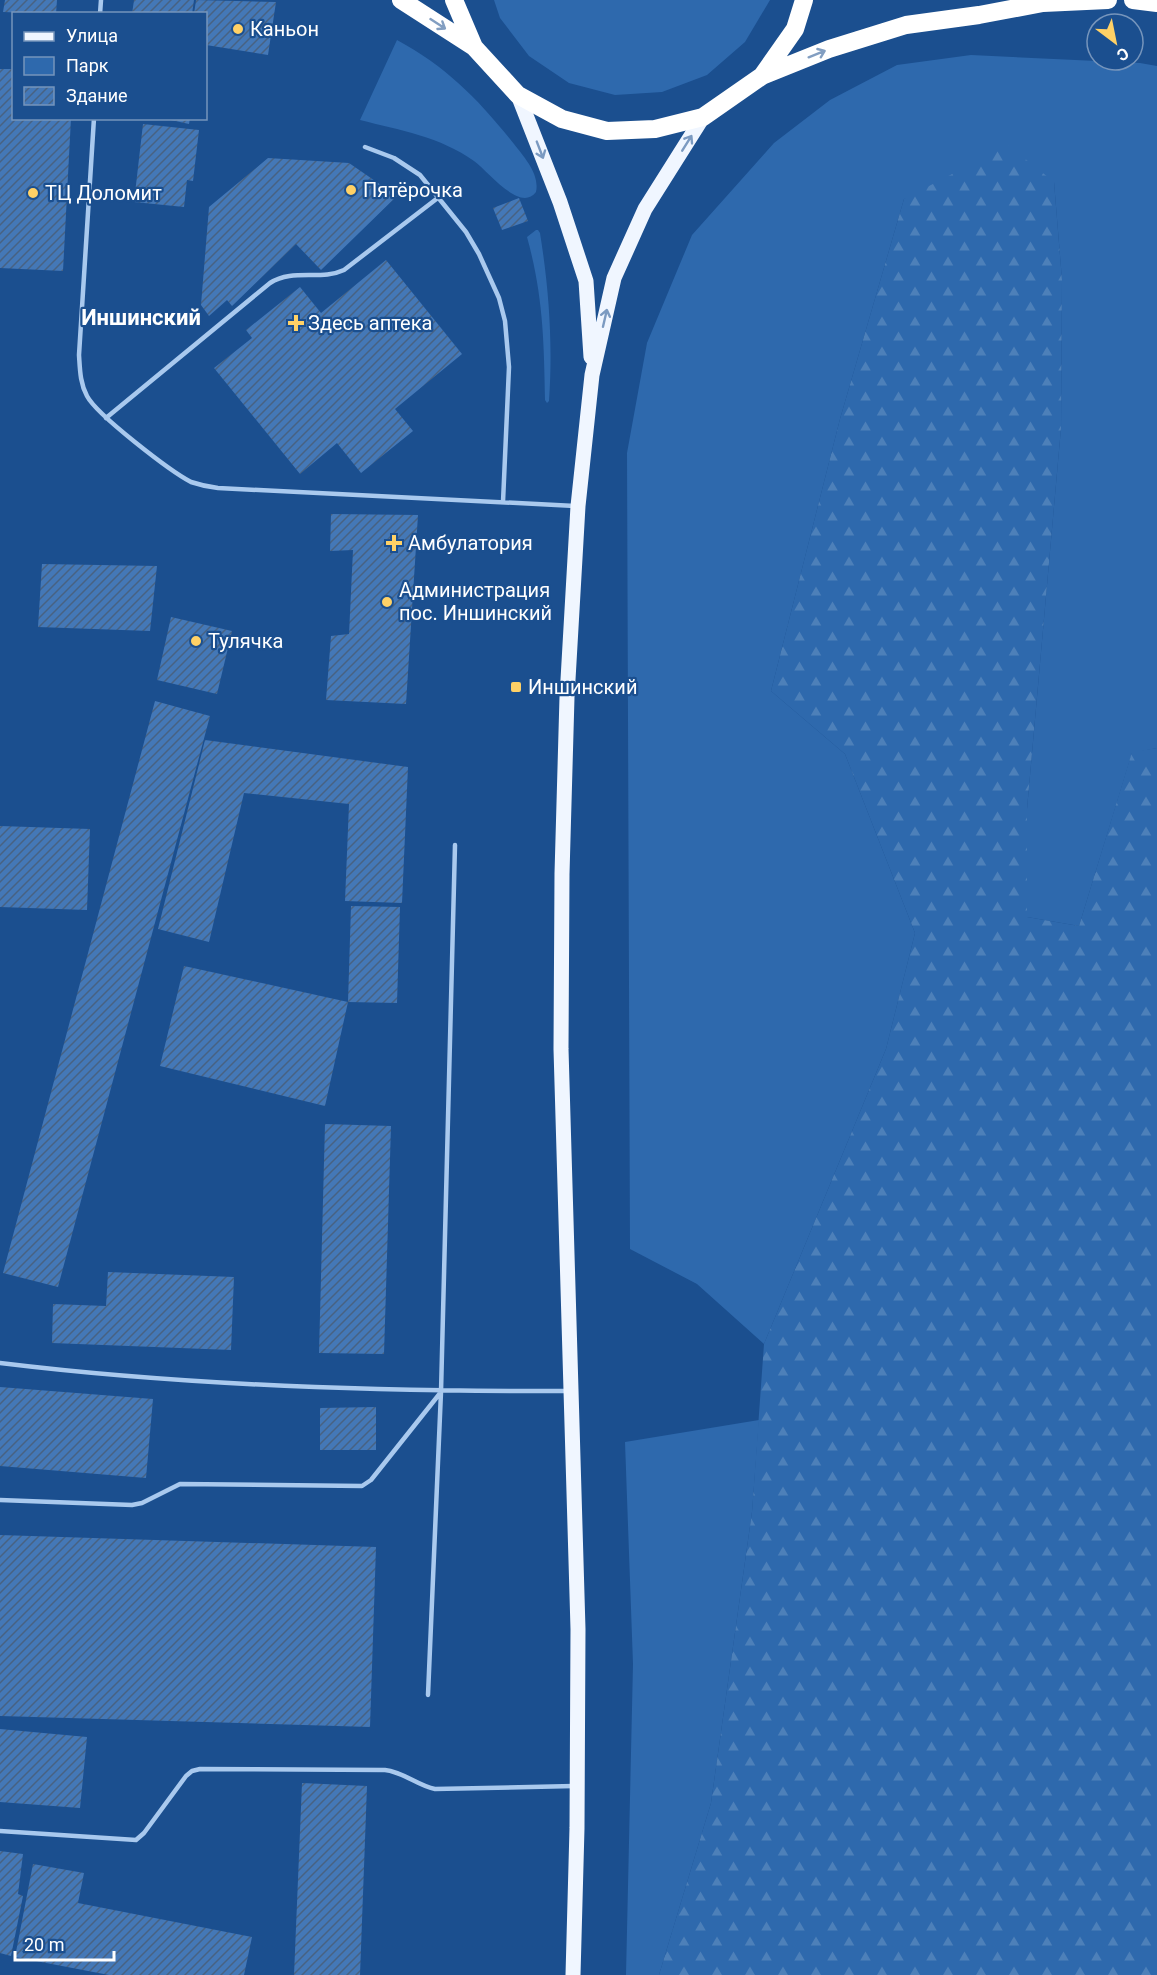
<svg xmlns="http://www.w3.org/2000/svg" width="1157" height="1975" font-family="Roboto,sans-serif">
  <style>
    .green { fill: #2e69ad }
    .forest { fill: url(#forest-firs) }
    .building { fill: url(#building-hatch) }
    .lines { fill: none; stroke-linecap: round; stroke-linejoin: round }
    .lane { stroke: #a9c9ee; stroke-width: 4.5 }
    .primary { stroke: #f0f6ff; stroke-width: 15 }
    .highway { stroke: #fff; stroke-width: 18 }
    .oneway { stroke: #829ec1 }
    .oneway2 { stroke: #7b9ac1 }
    .poi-dot { fill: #ffd166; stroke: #1b4f8f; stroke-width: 2 }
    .labels { text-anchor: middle; stroke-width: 4.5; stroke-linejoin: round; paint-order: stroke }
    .poi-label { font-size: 20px; fill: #fff; stroke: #1b4f8f; text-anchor: start }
    .quarter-label { font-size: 22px; font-weight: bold; fill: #fff; stroke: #1b4f8f }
  </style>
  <defs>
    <pattern id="forest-firs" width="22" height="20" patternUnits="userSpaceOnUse" patternTransform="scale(1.5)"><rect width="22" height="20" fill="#2e69ad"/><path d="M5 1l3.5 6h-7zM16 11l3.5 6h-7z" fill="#4d80b9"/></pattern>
    <pattern id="building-hatch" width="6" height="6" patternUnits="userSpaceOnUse" patternTransform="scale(1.5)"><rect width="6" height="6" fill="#4478b7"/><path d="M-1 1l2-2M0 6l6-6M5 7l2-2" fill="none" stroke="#486282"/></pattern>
  </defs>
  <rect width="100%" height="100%" fill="#1b4f8f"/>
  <!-- green -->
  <path class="green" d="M494,0H770L745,42L707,75L662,92L615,95L569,83L529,56L500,18Z
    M397,40C447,67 479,100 514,144C524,157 540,174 536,192C520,213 489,172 474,161C441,137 399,130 360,120Z
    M971,55L1140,63L1157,66V748L1132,753L1079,926L1027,917V809L1061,428L1062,280L1054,182L904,199L840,419L771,691L845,754L915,933L886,1049L764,1344L697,1284L630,1249L627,453L647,343L692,235L774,143L830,100L897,65Z
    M536,230H538L540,233C549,289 553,344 549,401L547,403L545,400C544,340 543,295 527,237Z
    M759,1420L752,1512L711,1803L659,1975H626L633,1664L625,1442Z"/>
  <!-- forest -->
  <path class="forest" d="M1008,145L1054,182L1062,280L1061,428L1027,809V917L1079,926L1132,752L1157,748V1975H659L711,1803L752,1512L764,1344L886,1049L915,933L845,754L771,691L840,419L904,199Z"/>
  <!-- building -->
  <path class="building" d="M5,0H57L56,14L3,12Z
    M134,0H194L192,14H132Z
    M196,0L276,2L268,55L206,45V14H194Z
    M0,69H14V118H71L63,271L0,268Z
    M162,118H190L189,124Z
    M143,124L199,130L193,181L187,180L184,207L134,202Z
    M268,158L349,163L397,196L321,270L296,244L232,306L227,300L209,316L201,305L209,207Z
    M519,198L528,221L502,230L493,208Z
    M386,260L462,354L395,409L413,431L361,473L337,443L300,474L214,368L252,338L246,330L300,287L321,313Z
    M331,514L418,515L406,704L326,700L331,636L349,634L353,550L330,551Z
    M42,564L157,566L150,631L38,627Z
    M171,617L232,631L217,694L157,680Z
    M155,701L210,716L58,1287L3,1273Z
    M205,740L408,767L402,903L345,901L349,804L244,793L209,942L158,929Z
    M0,826L90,829L87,910L0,907Z
    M351,906L400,907L397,1003L348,1002Z
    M184,966L348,1002L325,1106L160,1066Z
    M325,1124L391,1126L384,1354L319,1353Z
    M108,1272L234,1277L231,1350L52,1343L53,1304L106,1306Z
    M0,1387L153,1399L146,1478L0,1466Z
    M376,1407V1450H320V1408Z
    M0,1535L376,1547L370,1727L0,1716Z
    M0,1729L87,1737L80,1808L0,1802Z
    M302,1783L367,1786L360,1975H294Z
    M0,1851L23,1854L18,1894L23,1896L11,1956L0,1953Z
    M33,1864L84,1873L78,1903L252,1937L244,1975H109L15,1957Z"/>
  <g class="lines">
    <!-- lane -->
    <path class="lane" d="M100,14L101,0
      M94,118L79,355C80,370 80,383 87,396C97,415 170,471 191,482C200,485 209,487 218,488L575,506
      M365,147L394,158L420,175L466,232L479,254L499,298L505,321L509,367L503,502
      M106,418L270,283C293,268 321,281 344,270L439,197
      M0,1363C188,1386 379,1392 569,1391
      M0,1500L132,1505L142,1503L180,1484L362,1486L371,1480L441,1392
      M428,1695L441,1392L455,845
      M0,1831L136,1840L144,1833L186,1776L192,1771L200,1769L385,1770C404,1772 418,1786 435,1789L574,1786"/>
    <!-- primary -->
    <path class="primary" d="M518,95L560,202L586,281L591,357
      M573,1975L577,1828L578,1629L561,1049L562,874L567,697L578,506L592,375L614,278L645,209L703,117"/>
    <!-- highway -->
    <path class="highway" d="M401,0L474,47L518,95L562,119L607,131L655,129L703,117L762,76L829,49L906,25L979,15L1043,3L1108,0
      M454,0L474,47
      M1133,0L1157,3
      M762,76L795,29L804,0"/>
  </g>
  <!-- one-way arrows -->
  <defs><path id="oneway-shaft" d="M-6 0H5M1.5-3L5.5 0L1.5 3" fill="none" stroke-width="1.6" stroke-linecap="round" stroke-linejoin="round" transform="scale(1.5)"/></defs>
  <g class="oneway">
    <use href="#oneway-shaft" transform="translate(438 24) rotate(33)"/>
    <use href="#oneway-shaft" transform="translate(817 54) rotate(-22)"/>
  </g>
  <g class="oneway2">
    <use href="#oneway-shaft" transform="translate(687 143) rotate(-58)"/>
    <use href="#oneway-shaft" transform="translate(540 150) rotate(69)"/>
    <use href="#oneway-shaft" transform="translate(605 318) rotate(-77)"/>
  </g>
  <!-- markers -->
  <g class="poi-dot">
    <circle cx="238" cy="29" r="6"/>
    <circle cx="351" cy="190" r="6"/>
    <circle cx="33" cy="193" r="6"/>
    <path d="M293 314h6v6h6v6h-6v6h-6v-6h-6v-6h6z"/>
    <path d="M391 534h6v6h6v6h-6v6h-6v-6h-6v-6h6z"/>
    <circle cx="387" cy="602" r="6"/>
    <circle cx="196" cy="641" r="6"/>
    <rect x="510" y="681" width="12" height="12" rx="3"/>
  </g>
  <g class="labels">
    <!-- poi labels -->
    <g class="poi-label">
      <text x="250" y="36">Каньон</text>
      <text x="363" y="197">Пятёрочка</text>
      <text x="45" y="200">ТЦ Доломит</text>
      <text x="308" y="330">Здесь аптека</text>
      <text x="408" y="550">Амбулатория</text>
      <text x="399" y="597">Администрация<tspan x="399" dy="23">пос. Иншинский</tspan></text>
      <text x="208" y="648">Тулячка</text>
      <text x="528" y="694">Иншинский</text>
    </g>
    <!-- quarter labels -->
    <g class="quarter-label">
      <text x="141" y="325">Иншинский</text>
    </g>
  </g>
  <!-- legend -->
  <rect x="12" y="12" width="195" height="108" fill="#1b4f8f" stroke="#7695bc" stroke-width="1.5"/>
  <rect x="24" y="32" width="30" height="9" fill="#f0f6ff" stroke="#7695bc" stroke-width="1.5"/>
  <text x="66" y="42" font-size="18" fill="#ffffff">Улица</text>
  <rect x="24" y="57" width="30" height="18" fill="#2e69ad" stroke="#7695bc" stroke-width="1.5"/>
  <text x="66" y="72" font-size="18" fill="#ffffff">Парк</text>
  <rect x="24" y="87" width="30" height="18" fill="url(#building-hatch)" stroke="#7695bc" stroke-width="1.5"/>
  <text x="66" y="102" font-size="18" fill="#ffffff">Здание</text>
  <!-- north arrow -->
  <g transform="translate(1115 42) rotate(148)"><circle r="28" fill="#1b4f8f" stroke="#7695bc" stroke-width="1.5"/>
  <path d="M0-4.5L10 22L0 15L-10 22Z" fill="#ffd166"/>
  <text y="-9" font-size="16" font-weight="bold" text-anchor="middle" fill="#ffffff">С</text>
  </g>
  <!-- scale -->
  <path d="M15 1951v9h99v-9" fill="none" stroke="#ffffff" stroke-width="3"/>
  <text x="24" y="1951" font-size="18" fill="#ffffff" stroke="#1b4f8f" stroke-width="4.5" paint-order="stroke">20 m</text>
</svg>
